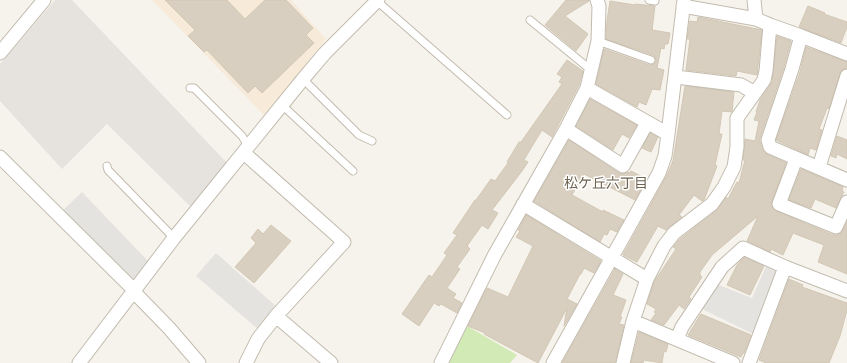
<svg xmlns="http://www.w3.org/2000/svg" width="847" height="363" font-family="'Work Sans','Noto Sans JP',sans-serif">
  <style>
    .commercial { fill: #f7ead8 }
    .industrial { fill: #e6e2dd }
    .green { fill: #d2eab5 }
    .parking { fill: #e5e3e0 }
    .building { fill: #d8cfc1; stroke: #d3c7b4 }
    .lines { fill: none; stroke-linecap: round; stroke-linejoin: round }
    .lane-casing { stroke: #c2bbae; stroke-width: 9 }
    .street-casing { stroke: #c2bbae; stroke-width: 15 }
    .lane { stroke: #fff; stroke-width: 7 }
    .street { stroke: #fff; stroke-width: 13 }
    .labels { text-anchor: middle; stroke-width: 3; stroke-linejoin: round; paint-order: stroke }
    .neighbourhood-label { font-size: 14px; fill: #6e6250; stroke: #fff }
  </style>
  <rect width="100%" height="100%" fill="#f6f3ec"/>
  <!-- commercial -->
  <path class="commercial" d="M152,0H291L326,39L264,115Z"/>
  <!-- industrial -->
  <path class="industrial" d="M55,0H72L228,164L192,208L107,124L62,169L0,101V64Z"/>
  <!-- green -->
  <path class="green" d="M467,326L517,355L510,363H449L456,344Z"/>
  <!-- parking -->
  <path class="parking" d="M82,192L148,261L131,284L61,212Z
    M216,253L278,308L259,330L196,276Z
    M767,264L782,269L757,336L700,308L714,283L752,298Z"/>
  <!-- building -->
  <path class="building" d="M165,0H227L245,19L265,0H286L313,28L306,35L314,43L262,93L255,86L248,93L207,50L204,52L188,36L195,30Z
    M566,0H589V1L565,16L588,34L576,51L545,25Z
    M610,1L635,5V4L655,6L652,30L670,33L668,44H665L664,49L661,48L657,68L664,70L660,90L652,89L646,105L639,102L637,107L596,84L604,49L649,65L654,64L656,61L655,57L653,55L606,39L607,21Z
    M808,6L825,13L824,14L847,22V27L841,43L799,27Z
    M698,17L762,30L757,75L737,71L736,76L686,70L690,39H687L690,21L697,22Z
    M777,36L791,41L784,67L760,138V142L764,153L786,163L772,201L771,206L776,211L833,235H837L841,233L847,222V274L818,262L824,245L793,233L783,255L771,249L770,252L747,241L758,216L712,255L700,272V275L702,277L689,297L691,299L686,306L684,309L679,305L664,325L651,320L656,313L654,312L656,309L647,304L654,282L676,249L673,247L680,239L717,210L726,197L728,199L737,182L739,183L745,160H743L745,139L755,141L759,121L754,120L757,112H756L760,100L772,82Z
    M806,47L847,62V68L842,70L840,73L829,109L827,108L819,129L822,130L816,150L810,148L808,155L776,140L800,72Z
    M567,60L583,71L579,85L552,137L542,130L531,148L524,160L528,162L522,171L492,210L498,213L488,229L482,225L467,246L470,249L457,267L460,269L447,288L456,294L453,298L462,303L457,313L441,304L439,306L434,303L419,326L402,314L429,275L432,277L447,255L444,253L457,235L453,233L475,200H476L491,179L495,181L508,163L507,162L519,142H521L562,84L559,82L562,77L557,74Z
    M685,86L734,92L732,112L722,111L719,134H722L715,165L717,166L704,200L702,201L694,195L679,215L682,217L666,230L658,226L637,262L623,255L666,177L673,161Z
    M590,99L637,125L629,138L622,134L613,150L576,126Z
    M650,133L658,137L651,152L642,148Z
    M837,136L847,140V159L837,154L836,158L831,156Z
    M569,140L619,173L622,174L628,172L629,173L631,171L647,179L635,200L584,174L572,195L603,212V210L624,220L617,232L610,229L607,235L604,234L600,242L534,201Z
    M801,169L843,187L842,191L844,192L836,208L815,199L811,208L789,200Z
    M526,215L601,261L594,273L584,268L581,274H580L567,299L577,304L564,326L567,308L538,363L484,334L485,333L468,326L487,288L508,297L533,246L516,237L520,231L518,230Z
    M271,225L291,241L254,283L235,267L256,243L251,238L258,229L263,234Z
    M744,257L764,266L750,295L727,285L737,265Z
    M615,269L623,274L613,295L626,300L620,317H622L619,324L624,325L615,363H562Z
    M789,279L803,285L802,287L847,303V310L840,336L829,363H766L759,360Z
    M701,314L751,335L744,353H743L741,357L688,335Z
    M639,332L668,344L666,352L664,351L662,363L644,360L643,363H631Z"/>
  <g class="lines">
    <!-- lane casing -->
    <g class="lane-casing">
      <path id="lane" d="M649,0L655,1
        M377,1L507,115
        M530,20L591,70
        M598,41L651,60
        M303,79L359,135L372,141
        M190,88H194L242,136L248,146
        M282,105L353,171
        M107,166L108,170L174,238"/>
    </g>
    <!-- street casing -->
    <g class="street-casing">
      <path id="street" d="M754,0L756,19
        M770,25L801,36L847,54
        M801,36L792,69L768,140L770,147L847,180
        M0,53L44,0
        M676,77L741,85L755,93
        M587,88L668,134
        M566,129L623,166L647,123
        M244,153L344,242L276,316L258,339L246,363
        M0,157L134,290
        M796,159L779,204L836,227L847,202
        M819,167L847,76
        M523,204L647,279
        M785,267L847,291
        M133,291L169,328L199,363
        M276,316L331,363
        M633,321L733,363
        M677,339L682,327L722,267L743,248L785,267L749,363
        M79,363L174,238L303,79L325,53L378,0
        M441,363L494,256L566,129L587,88L598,41L599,6L597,0
        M553,363L659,173L665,156L668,134L684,0
        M623,363L633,321L647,279L664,246L674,233L712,204L724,187L734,167L737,147V118L764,80L766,71L770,25L756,19L683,6"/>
    </g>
    <!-- lane -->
    <use href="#lane" class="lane"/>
    <!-- street -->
    <use href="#street" class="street"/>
  </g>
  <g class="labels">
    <!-- neighbourhood labels -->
    <g class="neighbourhood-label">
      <text x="606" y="188">松ケ丘六丁目</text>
    </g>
  </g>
</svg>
